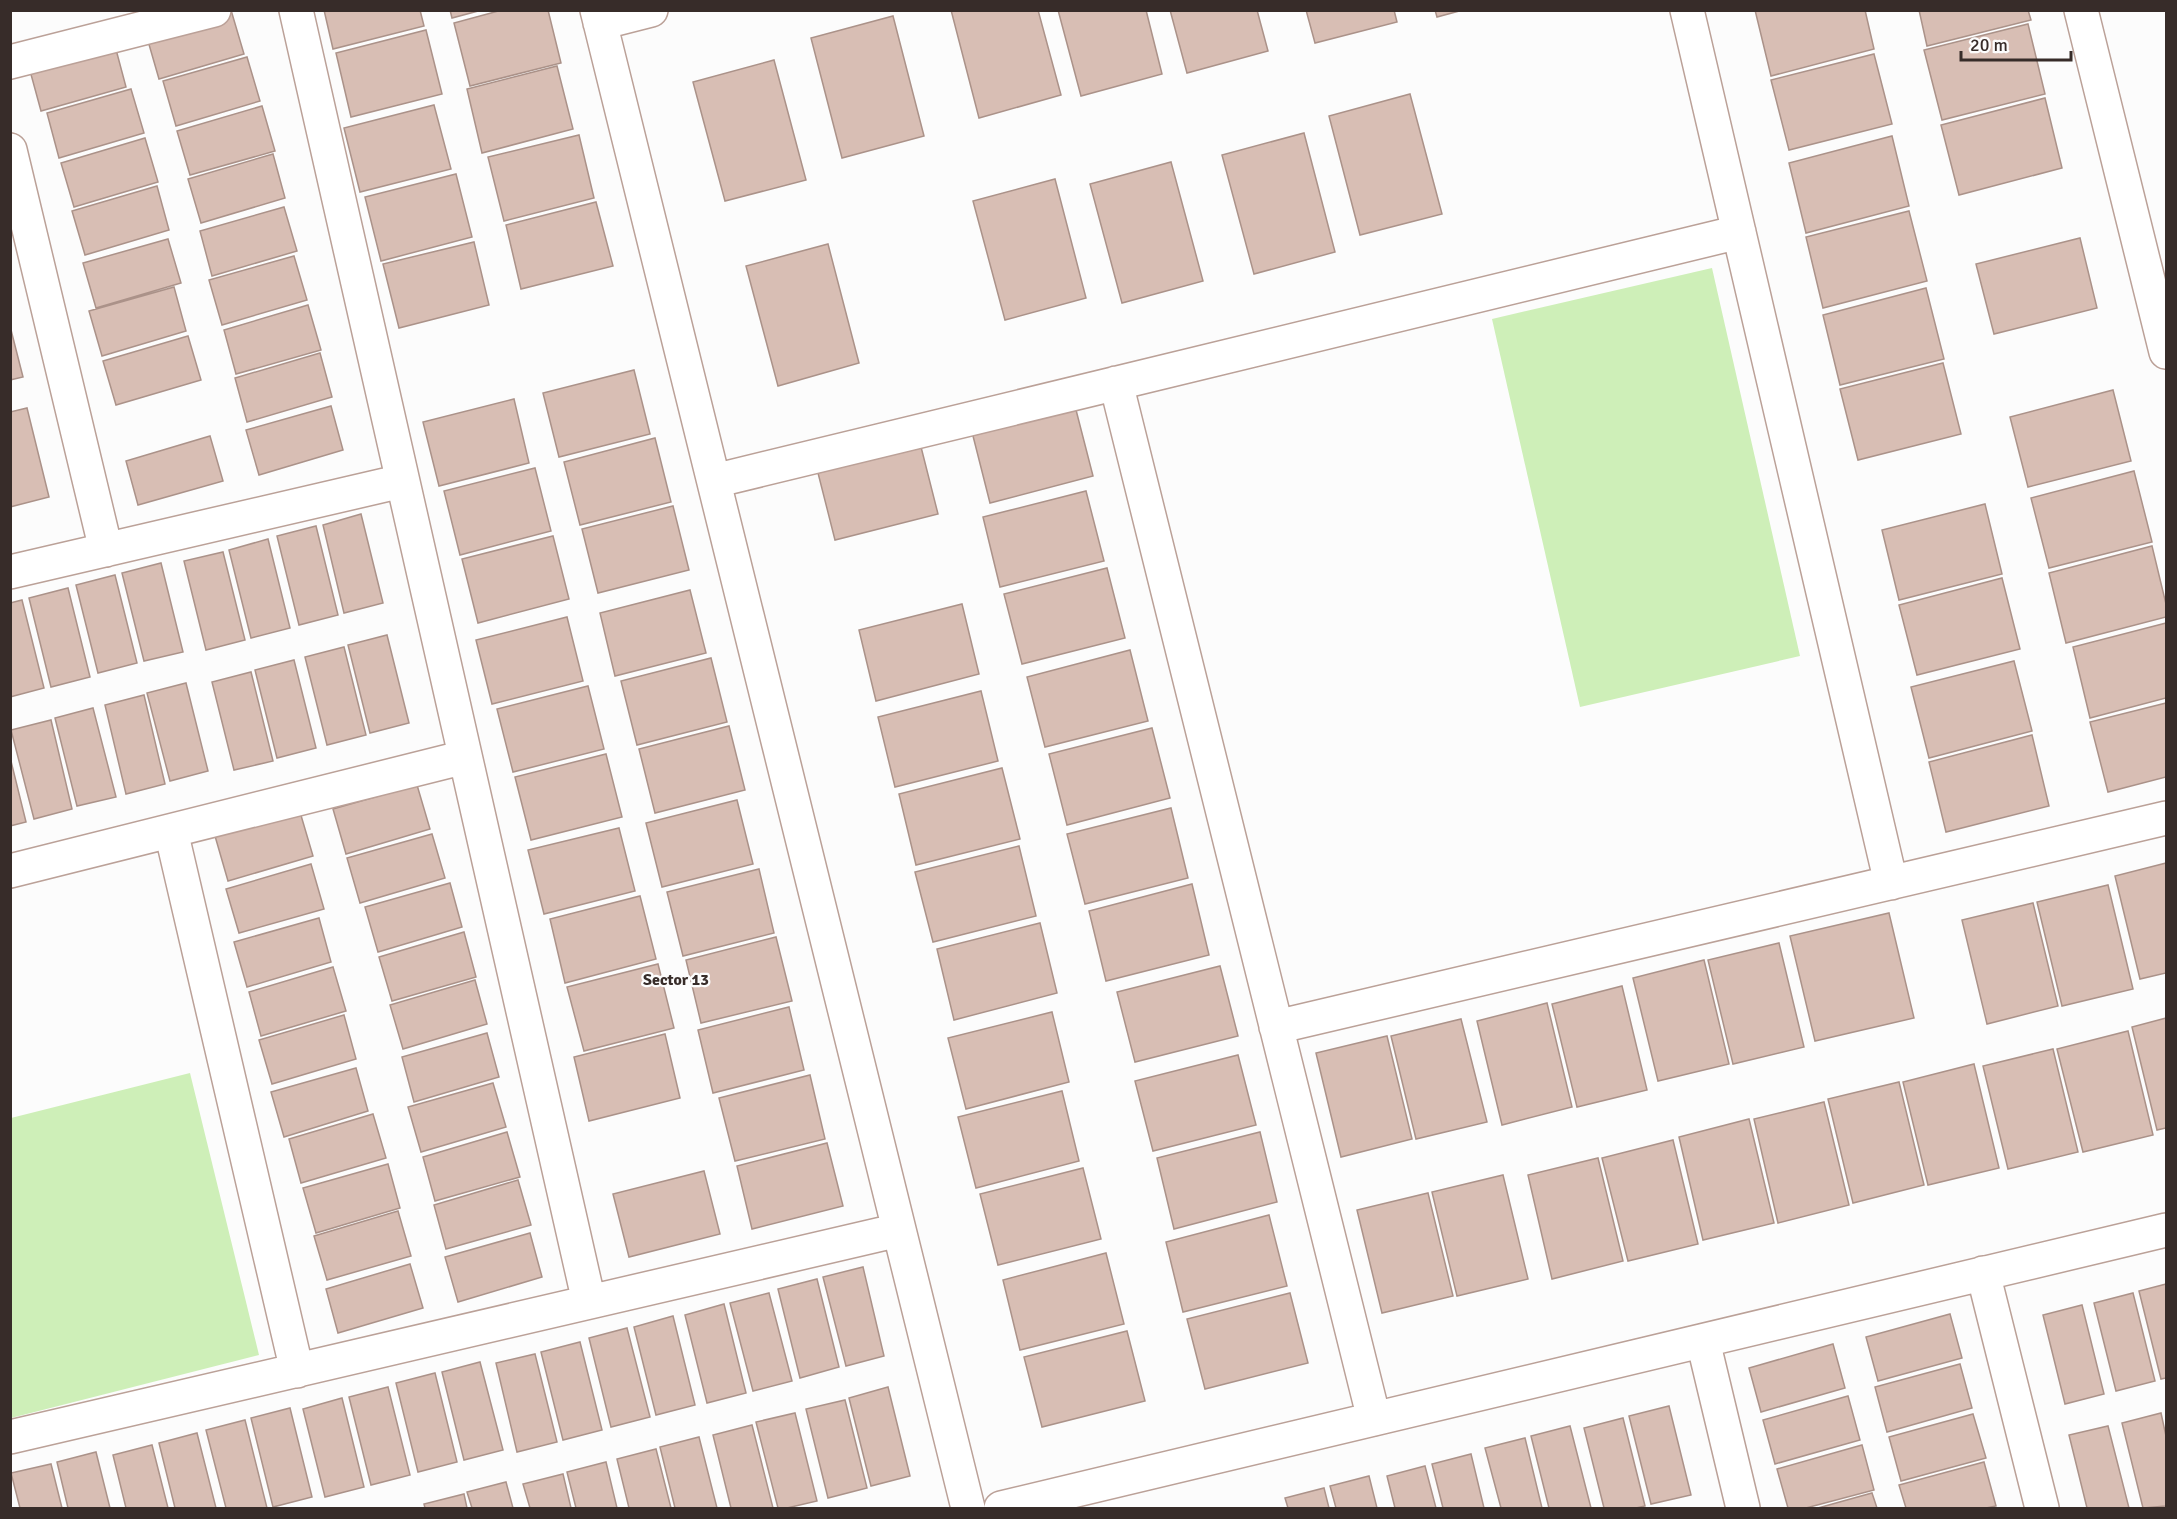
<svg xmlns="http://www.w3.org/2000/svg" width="2177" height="1519" font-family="Signika,sans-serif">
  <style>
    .green { fill: #ceefb8 }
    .building { fill: #d8beb4; stroke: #ab9289; stroke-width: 1.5 }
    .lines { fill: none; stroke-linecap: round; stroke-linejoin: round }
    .minor-casing { stroke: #bba198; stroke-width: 36 }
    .minor { stroke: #fff; stroke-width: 33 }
    .labels { text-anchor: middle; stroke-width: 4.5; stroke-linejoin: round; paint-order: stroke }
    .neighbourhood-label { font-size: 16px; font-weight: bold; fill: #372c29; stroke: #fcfcfc }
  </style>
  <rect width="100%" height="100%" fill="#fcfcfc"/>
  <!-- green -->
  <path class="green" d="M1712,268L1800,656L1580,707L1492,319Z
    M190,1073L259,1355L11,1418V1118Z"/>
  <!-- building -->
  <path class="building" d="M228,10H231L244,54L159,79L146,34Z
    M324,10H420L424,26L333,49Z
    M450,10H482L452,18Z
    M502,10H548L561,63L470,86L454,23Z
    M951,10H1038L1061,95L979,118Z
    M1058,10H1146L1162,74L1081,96Z
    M1170,10H1257L1268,51L1187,73Z
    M1306,10H1394L1397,22L1315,43Z
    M1435,10H1463L1437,17Z
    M1755,10H1865L1874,49L1771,76Z
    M1919,10H2028L2031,20L1927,46Z
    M893,16L924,136L842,158L811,38Z
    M2028,24L2045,94L1942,120L1924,50Z
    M426,30L442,94L351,117L336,53Z
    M114,42L126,87L41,111L29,67Z
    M1874,54L1892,124L1789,150L1771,80Z
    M247,57L260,101L176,126L163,81Z
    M774,60L806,180L725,201L693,82Z
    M557,66L573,129L482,153L467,89Z
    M131,89L144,133L59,158L47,113Z
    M1410,94L1442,214L1360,235L1329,116Z
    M2045,98L2062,168L1959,195L1941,125Z
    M434,105L451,169L360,192L344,128Z
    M262,106L275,151L190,175L177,131Z
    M1304,133L1335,252L1254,274L1222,155Z
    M579,135L594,198L504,221L488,157Z
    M1892,136L1909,206L1806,233L1789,163Z
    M145,138L158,182L74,207L61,163Z
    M273,154L285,198L201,223L188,179Z
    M1171,162L1203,281L1122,303L1090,184Z
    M456,174L472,237L381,261L365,197Z
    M1055,179L1086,298L1005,320L973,201Z
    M157,186L169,230L85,255L72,211Z
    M596,202L613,266L521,289L506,225Z
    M284,207L297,251L212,276L200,231Z
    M1909,211L1927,281L1823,308L1806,237Z
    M2080,238L2097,308L1994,334L1976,264Z
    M168,239L181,283L96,308L83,263Z
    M474,242L489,305L399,328L383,264Z
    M828,244L859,363L778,386L746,266Z
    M294,256L307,300L222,325L209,280Z
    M174,287L186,331L102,356L89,311Z
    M1926,288L1944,359L1840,385L1823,315Z
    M308,305L321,350L236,374L224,330Z
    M10,326L23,377L10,380Z
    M188,336L201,380L116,405L103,361Z
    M320,353L332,397L247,422L235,378Z
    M1943,363L1961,434L1858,460L1840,389Z
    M634,370L650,434L559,457L543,393Z
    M2113,390L2131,461L2028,487L2010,417Z
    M514,399L529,463L439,486L423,422Z
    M331,406L343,450L259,475L246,430Z
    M1075,406L1093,476L990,503L972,432Z
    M27,408L49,497L10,507V412Z
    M210,436L223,481L138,505L126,461Z
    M655,438L671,502L580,525L564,462Z
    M920,443L938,514L835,540L817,469Z
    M535,468L551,531L460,555L444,491Z
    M2134,471L2152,542L2049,568L2031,498Z
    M1086,491L1104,561L1000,587L983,517Z
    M1985,504L2002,574L1899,600L1882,530Z
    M673,506L689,570L598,593L582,529Z
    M361,514L383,603L344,613L323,525Z
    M316,526L338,615L299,625L277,536Z
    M553,536L569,599L478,623L462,559Z
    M268,539L290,628L251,638L229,550Z
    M2152,546L2166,604V617L2066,643L2049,573Z
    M223,552L245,640L206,650L184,561Z
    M161,563L183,652L144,661L122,573Z
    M1107,568L1125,638L1022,664L1004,594Z
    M115,575L137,663L98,673L76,585Z
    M2002,578L2020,649L1917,675L1899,605Z
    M68,588L90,677L51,687L29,598Z
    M690,590L706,653L615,676L600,613Z
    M22,600L44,688L10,697V603Z
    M962,604L979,674L876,701L859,630Z
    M567,617L583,681L492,704L476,640Z
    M2166,623V698L2090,718L2073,647Z
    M387,635L409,723L370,733L348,645Z
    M344,647L366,735L327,745L305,657Z
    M1130,650L1148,721L1045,747L1027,677Z
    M711,658L727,722L637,745L621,681Z
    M294,660L316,748L277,758L255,670Z
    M2014,661L2032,731L1929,758L1911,687Z
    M251,672L273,761L234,770L212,682Z
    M186,683L208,771L170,781L147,693Z
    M588,686L604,749L513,772L497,709Z
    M981,691L998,761L895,787L878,717Z
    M144,695L165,784L126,794L105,705Z
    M2166,703V777L2108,792L2090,722Z
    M93,708L116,797L77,806L55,718Z
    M51,720L72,809L34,819L11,730Z
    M729,726L745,790L655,813L639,749Z
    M1152,728L1170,798L1067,825L1049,754Z
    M2032,735L2049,806L1946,832L1929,762Z
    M606,754L622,817L531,840L515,777Z
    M10,757L26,822L10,826Z
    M1002,768L1020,839L916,865L899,794Z
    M417,785L430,829L346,854L333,809Z
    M737,800L753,864L662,887L646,823Z
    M1171,808L1188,878L1085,904L1067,834Z
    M300,812L313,856L228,881L215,836Z
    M619,828L635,891L544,914L528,850Z
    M432,834L445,878L360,903L347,858Z
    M1019,846L1036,916L933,942L915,872Z
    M2166,863V973L2140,979L2115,876Z
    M311,864L324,909L239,933L226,889Z
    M759,869L774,933L683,956L667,892Z
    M450,883L462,927L378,952L365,907Z
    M1192,884L1209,955L1106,981L1089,911Z
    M2108,885L2133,989L2062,1006L2037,902Z
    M640,896L656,959L565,983L550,919Z
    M2033,903L2058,1006L1987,1024L1962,920Z
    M1889,913L1914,1018L1815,1041L1790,936Z
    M319,918L331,962L247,987L234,942Z
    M1040,923L1057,993L954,1020L937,949Z
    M464,932L476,977L392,1001L379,957Z
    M776,937L792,1001L701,1023L686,960Z
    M1779,943L1804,1047L1733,1064L1708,960Z
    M1704,960L1729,1064L1658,1081L1633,978Z
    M658,964L674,1028L584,1051L567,987Z
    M1220,966L1238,1036L1135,1062L1117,992Z
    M333,967L346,1011L261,1036L249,992Z
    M475,980L487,1024L403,1049L390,1005Z
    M1622,986L1647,1090L1577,1107L1552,1004Z
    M1547,1003L1572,1107L1502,1125L1477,1021Z
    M789,1007L804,1070L713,1093L698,1030Z
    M1052,1012L1069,1082L966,1109L948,1038Z
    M344,1015L356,1059L272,1084L259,1040Z
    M2166,1018V1128L2157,1130L2132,1027Z
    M1461,1019L1487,1122L1416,1139L1391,1036Z
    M2128,1031L2153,1135L2083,1152L2057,1049Z
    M487,1033L499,1077L414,1102L402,1057Z
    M665,1034L680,1098L589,1121L574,1057Z
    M1387,1036L1412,1139L1341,1157L1316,1053Z
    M2053,1049L2078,1152L2008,1169L1983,1066Z
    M1238,1055L1256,1125L1153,1151L1135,1081Z
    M1974,1064L1999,1168L1928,1185L1903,1082Z
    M356,1068L368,1111L284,1137L271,1092Z
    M810,1075L825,1139L735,1161L719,1098Z
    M1899,1082L1924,1185L1853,1203L1828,1099Z
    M493,1083L506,1127L421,1152L408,1107Z
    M1062,1091L1079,1161L976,1188L958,1117Z
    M1824,1102L1849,1205L1778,1223L1754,1119Z
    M373,1114L386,1158L301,1183L289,1139Z
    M1749,1119L1774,1223L1703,1240L1679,1137Z
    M507,1132L520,1177L435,1201L423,1157Z
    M1260,1132L1277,1202L1174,1229L1157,1158Z
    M1673,1140L1698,1244L1628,1261L1602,1158Z
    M827,1143L843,1206L752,1229L737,1166Z
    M1598,1158L1623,1261L1552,1279L1528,1175Z
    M388,1164L400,1208L316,1233L303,1188Z
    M1083,1168L1101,1239L998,1265L980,1194Z
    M704,1171L720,1234L629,1257L613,1194Z
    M1503,1175L1528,1279L1457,1296L1432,1192Z
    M518,1180L531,1225L446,1249L434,1205Z
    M1428,1193L1453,1296L1382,1313L1357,1210Z
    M398,1211L411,1256L327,1280L314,1236Z
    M1269,1215L1287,1286L1183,1312L1166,1242Z
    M530,1233L542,1277L458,1302L445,1257Z
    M1106,1253L1124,1324L1020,1350L1003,1280Z
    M410,1264L423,1308L338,1333L326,1289Z
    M863,1267L884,1356L846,1366L823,1277Z
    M817,1279L839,1367L800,1378L778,1289Z
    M2166,1284V1378L2161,1379L2139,1291Z
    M769,1293L792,1381L753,1391L730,1303Z
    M1290,1293L1308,1363L1205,1389L1187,1319Z
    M2133,1293L2155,1381L2116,1391L2094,1303Z
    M724,1304L746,1393L707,1403L685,1315Z
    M2082,1305L2104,1394L2065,1404L2043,1315Z
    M1950,1314L1962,1358L1878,1381L1866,1337Z
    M673,1316L695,1405L656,1415L634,1327Z
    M627,1328L650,1417L611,1427L589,1338Z
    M1127,1331L1145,1401L1042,1427L1024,1357Z
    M580,1342L602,1430L563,1440L541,1352Z
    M1833,1344L1845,1388L1761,1412L1749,1368Z
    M535,1354L557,1442L517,1452L496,1363Z
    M480,1362L503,1450L464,1460L442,1372Z
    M1960,1364L1972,1408L1887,1432L1875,1387Z
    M435,1373L457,1462L418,1472L396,1383Z
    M388,1387L410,1475L371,1485L349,1397Z
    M888,1387L910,1476L871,1486L849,1398Z
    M1848,1396L1860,1440L1775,1464L1763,1420Z
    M342,1398L364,1487L325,1497L303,1409Z
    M845,1400L867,1488L828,1498L806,1409Z
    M1669,1406L1691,1495L1651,1504L1629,1416Z
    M290,1408L312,1497L273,1507L251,1418Z
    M795,1413L817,1501L787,1508H778L756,1422Z
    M2161,1413L2166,1436V1506L2143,1508L2122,1423Z
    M1973,1414L1986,1458L1901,1481L1889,1437Z
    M1623,1418L1645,1506L1636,1508H1604L1584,1428Z
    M245,1420L267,1508H226L206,1430Z
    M752,1425L773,1508H731L713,1435Z
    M1570,1426L1591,1508H1549L1531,1436Z
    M2108,1426L2129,1508H2087L2069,1435Z
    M197,1433L216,1508H175L159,1443Z
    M699,1437L717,1508H675L660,1447Z
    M1525,1438L1542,1508H1501L1485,1448Z
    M152,1445L168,1508H126L113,1455Z
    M1862,1445L1874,1490L1806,1508H1788L1777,1469Z
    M656,1449L671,1508H629L617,1459Z
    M96,1452L110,1508H68L57,1462Z
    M1471,1454L1484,1508H1443L1432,1464Z
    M606,1462L617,1508H576L567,1472Z
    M1984,1462L1996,1506L1986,1508H1906L1899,1485Z
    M51,1464L62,1508H20L11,1473Z
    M1425,1466L1436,1508H1395L1387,1476Z
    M563,1474L571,1508H530L523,1484Z
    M1369,1476L1377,1508H1336L1330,1486Z
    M506,1482L513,1508H472L467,1492Z
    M1324,1488L1329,1508H1288L1285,1498Z
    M1872,1493L1877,1508H1818Z
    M464,1494L467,1508H425L424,1504Z"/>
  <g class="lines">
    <!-- minor casing -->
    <g class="minor-casing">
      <path id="minor" d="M296,10L589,1302
        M597,10L968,1508
        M1687,10L1891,883
        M2081,10L2166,352
        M600,23L651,10
        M10,62L214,10
        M10,150L106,550
        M1116,383L1374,1419
        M714,481L1739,232
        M10,572L402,481
        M171,831L297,1371
        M10,871L465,757
        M1276,1027L2166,818
        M1983,1273L2042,1508
        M1703,1341L1743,1508
        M10,1437L899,1230
        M1001,1508L2166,1230"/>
    </g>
    <!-- minor -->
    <use href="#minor" class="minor"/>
  </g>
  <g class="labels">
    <!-- neighbourhood labels -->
    <g class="neighbourhood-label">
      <text x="676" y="985">Sector 13</text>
    </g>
  </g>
  <!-- border -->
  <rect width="2177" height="1519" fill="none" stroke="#372c29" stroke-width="24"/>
  <!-- scale -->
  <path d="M1961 51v9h110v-9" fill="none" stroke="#372c29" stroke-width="3"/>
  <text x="1970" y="51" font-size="18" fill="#372c29" stroke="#fcfcfc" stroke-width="4.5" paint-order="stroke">20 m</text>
</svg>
